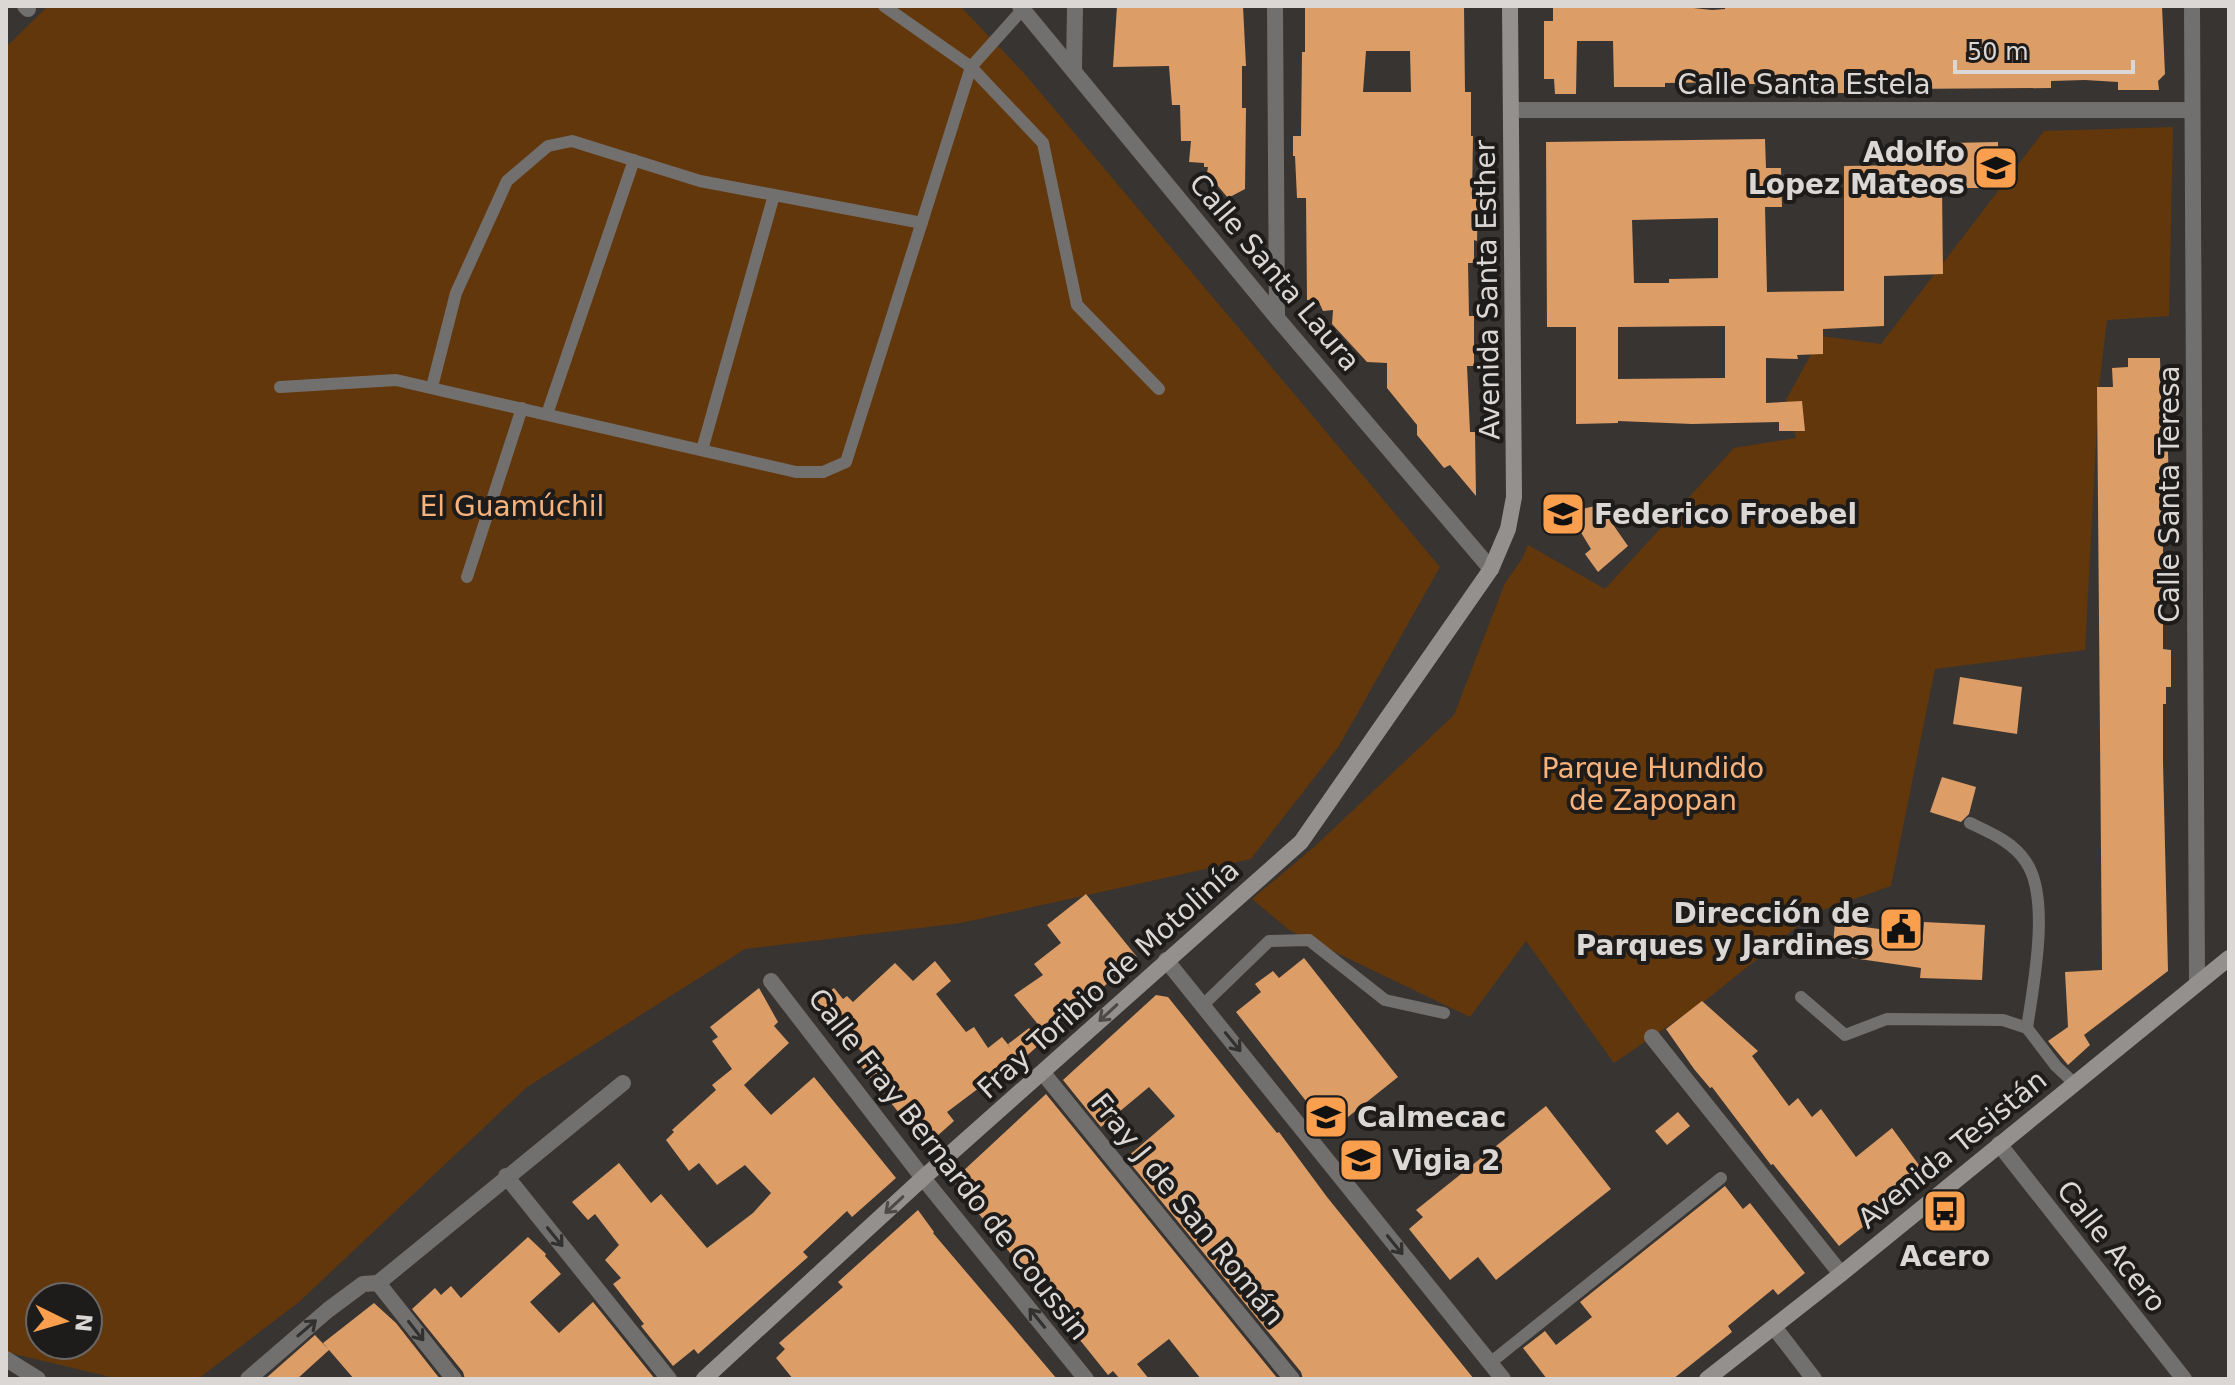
<svg xmlns="http://www.w3.org/2000/svg" width="2235" height="1385" font-family="'DejaVu Sans',sans-serif">
  <style>
    .green { fill: #62370c; fill-rule: evenodd }
    .building { fill: #dd9d67; fill-rule: evenodd }
    .lines { fill: none; stroke-linecap: round; stroke-linejoin: round }
    .lane { stroke: #72706e; stroke-width: 12 }
    .street { stroke: #72706e; stroke-width: 16 }
    .secondary { stroke: #94908e; stroke-width: 16 }
    .oneway { stroke: #4d4a48 }
    .oneway2 { stroke: #33312f }
    .labels { text-anchor: middle; stroke-width: 8; stroke-linejoin: round; paint-order: stroke }
    .street-label { font-size: 28px; fill: #dad7d5; stroke: #1e1c1a }
    .poi-label { font-size: 28px; font-weight: bold; fill: #dad7d5; stroke: #1e1c1a; text-anchor: start }
    .park-label { font-size: 28px; fill: #f8b37c; stroke: #1e1c1a }
  </style>
  <rect width="100%" height="100%" fill="#383431"/>
  <!-- green -->
  <path class="green" d="M48,6H960L1023,72L1440,567L1339,746L1251,859L961,923L745,949L527,1087L299,1302L198,1379H119L6,1352V47ZM40,1297H88V1345H40Z
    M2173,127L2169,316L2107,320L2099,387L2085,650L1935,669L1891,886L1814,913L1706,1000L1614,1063L1526,941L1470,1017L1289,930L1252,899L1313,848L1454,715L1505,583L1522,559L1528,545L1605,589L1734,448L1796,438L1786,400L1821,336L1881,344L2044,131Z"/>
  <!-- building -->
  <path class="building" d="M1117,6H1243L1246,66H1242V108H1246L1245,189L1228,198L1207,173L1208,167H1204V163L1189,162L1191,141H1181L1180,105H1172L1169,66L1113,67Z
    M1350,6H1464L1465,92H1471V136H1473L1472,199H1478L1477,241L1474,240V263H1468L1469,316H1474V366H1467L1470,432H1475L1476,496L1450,465L1444,468L1417,435V425L1387,388V363L1367,362L1332,324L1333,310L1323,311L1318,300H1307L1306,198H1297L1295,156H1293V136H1301L1302,52H1305V8ZM1366,51H1410L1411,92H1363Z
    M1553,6H1675L1712,10L1725,9V6H2162L2165,74L2158,81L2159,90H2118V82L2085,80L2051,81V88L1900,89V80H1862L1861,89H1848V93H1814V89L1782,90V84H1742L1741,82L1665,83V87H1614L1613,41H1577L1576,94H1555L1554,79H1544V21H1553Z
    M1765,139L1766,168H1781L1782,207H1765L1767,292L1844,291V166L1901,165L1900,144L1998,142V188H1942L1943,274L1884,276V326L1823,329V354L1797,355L1798,359L1766,358V403L1802,401L1805,431H1779V422L1692,424L1618,421V423L1576,424V327H1547L1546,142ZM1718,218V278L1669,279V283H1634L1632,220ZM1725,326V378L1618,379V327Z
    M2128,358H2160L2162,427H2167L2170,508H2165L2166,528H2163V649L2171,650V687H2166V704H2163V762L2168,971L2084,1035L2090,1045L2068,1065L2048,1041L2068,1027L2065,972L2102,970L2097,387H2113L2112,368L2128,367Z
    M1604,504L1614,526L1628,546L1598,572L1585,554L1591,549L1580,531L1573,511Z
    M1960,677L2022,687L2017,734L1953,724Z
    M1942,777L1976,787L1969,814L1961,822L1930,812Z
    M1086,894L1137,957L1082,1006L1078,1002L1070,1009L1067,1006L1041,1028L1014,995L1043,975L1034,964L1061,943L1047,925Z
    M1924,922L1985,925L1982,980L1920,978L1921,968L1832,955L1835,923L1923,935Z
    M1304,958L1398,1077L1338,1125L1325,1109L1317,1115L1236,1012L1261,992L1255,984L1273,971L1279,978Z
    M935,961L951,981L936,994L966,1032L974,1027L988,1048L1002,1037L1010,1047L1008,1044L1029,1028L1041,1043L1021,1061L1019,1058L947,1112L954,1121L926,1146L860,1065L867,1058L817,1001L834,988L843,999L847,996L853,1002L895,963L913,981Z
    M759,988L778,1022L774,1026L789,1043L744,1085L771,1115L814,1077L896,1178L852,1217L847,1211L803,1252L808,1257L698,1354L694,1349L673,1366L641,1326L644,1324L613,1284L621,1278L605,1260L619,1245L595,1214L588,1220L572,1202L619,1163L651,1203L661,1194L707,1248L753,1213L771,1193L745,1165L717,1185L699,1163L689,1171L666,1140L674,1132L672,1130L716,1090L712,1085L732,1069L712,1041L718,1037L710,1027Z
    M1156,995L1168,997L1277,1133L1279,1132L1327,1197L1474,1379H1303L1301,1372L1126,1158L1175,1116L1149,1087L1101,1127L1063,1080Z
    M1702,1001L1758,1051L1752,1056L1789,1106L1798,1098L1812,1117L1821,1109L1856,1157L1892,1128L1927,1176L1839,1246L1773,1164L1771,1165L1712,1087L1710,1088L1694,1069L1666,1029Z
    M1046,1094L1278,1379H1201L1169,1339L1137,1364L1149,1379H1120L1113,1371L1108,1375L954,1183L964,1173L962,1172Z
    M1546,1106L1611,1189L1496,1280L1478,1257L1450,1280L1409,1229L1423,1217L1416,1210Z
    M1678,1112L1690,1126L1667,1145L1655,1131Z
    M1725,1186L1743,1209L1750,1203L1805,1273L1778,1295L1773,1289L1728,1326L1732,1332L1673,1379H1547L1523,1348L1545,1331L1556,1345L1592,1317L1580,1302Z
    M918,1210L934,1232L933,1233L1057,1379H793L776,1358L785,1349L779,1343L843,1287L838,1282Z
    M528,1237L546,1254L545,1256L561,1274L530,1302L559,1333L593,1302L655,1379H465L463,1372L412,1309L435,1288L441,1295L451,1286L461,1298Z
    M374,1303L396,1323L440,1379H354L323,1343Z
    M315,1335L329,1350L297,1379H265Z"/>
  <g class="lines">
    <!-- lane -->
    <path class="lane" d="M884,6L971,67L1043,143L1077,305L1159,389
      M280,387L396,380L796,472H823L846,462L971,67L1023,9
      M432,387L456,293L507,181L548,146L572,141L700,181L922,223
      M547,414L634,160
      M702,450L774,195
      M467,577L522,408
      M1970,823C1991,833 2013,842 2026,862C2051,898 2033,987 2027,1028
      M1801,997L1845,1035L1887,1019L2003,1020L2027,1028L2056,1066L2074,1083
      M1203,1005L1269,941L1309,940L1385,1000L1444,1013
      M1490,1363L1721,1178"/>
    <!-- street -->
    <path class="street" d="M25,6L28,9
      M1020,6L1277,318L1491,569
      M1275,6L1277,318
      M2192,6L2197,982
      M1074,69L1075,6
      M1511,110H2192
      M1166,960L1503,1379
      M771,981L923,1178L1086,1379
      M1652,1037L1841,1274
      M1043,1073L1292,1379
      M1999,1144L2184,1379
      M506,1176L669,1379
      M378,1283L454,1379
      M1774,1327L1814,1379
      M6,1359L38,1379
      M248,1379L328,1310L363,1284L378,1283L623,1083"/>
    <!-- secondary -->
    <path class="secondary" d="M704,1379L923,1178L1301,842L1491,569L1508,529L1514,497L1510,6
      M1707,1379L1841,1274L2229,958"/>
  </g>
  <!-- one-way arrows -->
  <defs><path id="oneway-shaft" d="M-6 0H5M1.5-3L5.5 0L1.5 3" fill="none" stroke-width="1.6" stroke-linecap="round" stroke-linejoin="round" transform="scale(2)"/></defs>
  <g class="oneway">
    <use href="#oneway-shaft" transform="translate(1108 1013) rotate(137)"/>
    <use href="#oneway-shaft" transform="translate(894 1205) rotate(137)"/>
  </g>
  <g class="oneway2">
    <use href="#oneway-shaft" transform="translate(1233 1042) rotate(51)"/>
    <use href="#oneway-shaft" transform="translate(555 1237) rotate(51)"/>
    <use href="#oneway-shaft" transform="translate(1395 1245) rotate(51)"/>
    <use href="#oneway-shaft" transform="translate(1037 1318) rotate(-129)"/>
    <use href="#oneway-shaft" transform="translate(307 1328) rotate(-41)"/>
    <use href="#oneway-shaft" transform="translate(416 1331) rotate(52)"/>
  </g>
  <!-- icons -->
  <defs>
    <g id="school-square" transform="scale(2.3)"><rect x="-9" y="-9" width="18" height="18" rx="4" fill="#fa9f4e" stroke="#1e1c1a"/><path d="M0-5L7-2L0 1L-7-2ZM-4 1L0 2.5L4 1V4Q0 6-4 4Z" fill="#111"/></g>
    <g id="civic-square" transform="scale(2.3)"><rect x="-9" y="-9" width="18" height="18" rx="4" fill="#fa9f4e" stroke="#1e1c1a"/><path d="M-.6-6.5H3V-4.5H.6V-3L4-1V1h2V6H-6V1h2V-1L-.6-3ZM-1.2 2.5V6h2.4V2.5Z" fill="#111"/></g>
    <g id="bus-square" transform="scale(2.3)"><rect x="-9" y="-9" width="18" height="18" rx="4" fill="#fa9f4e" stroke="#1e1c1a"/><path d="M-5-6H5V4H4V6H2V4H-2V6H-4V4H-5ZM-3.5-4V0h7V-4ZM-3.5 1.2v1.5H-2V1.2ZM2 1.2v1.5H3.5V1.2Z" fill="#111"/></g>
  </defs>
  <g fill-rule="evenodd">
    <use href="#school-square" x="1996" y="168"/>
    <use href="#school-square" x="1563" y="514"/>
    <use href="#civic-square" x="1901" y="929"/>
    <use href="#school-square" x="1326" y="1117"/>
    <use href="#school-square" x="1361" y="1160"/>
    <use href="#bus-square" x="1945" y="1211"/>
  </g>
  <g class="labels">
    <!-- street labels -->
    <g class="street-label">
      <text x="1804" y="94">Calle Santa Estela</text>
      <text transform="translate(1275 272) rotate(50)" y="10">Calle Santa Laura</text>
      <text transform="translate(1487 290) rotate(-91)" y="10">Avenida Santa Esther</text>
      <text transform="translate(2169 494) rotate(-90)" y="10">Calle Santa Teresa</text>
      <text transform="translate(1108 979) rotate(-42)" y="10">Fray Toribio de Motolinía</text>
      <text transform="translate(1952 1149) rotate(-39)" y="10">Avenida Tesistán</text>
      <text transform="translate(949 1164) rotate(52)" y="10">Calle Fray Bernardo de Coussin</text>
      <text transform="translate(1188 1209) rotate(51)" y="10">Fray J de San Román</text>
      <text transform="translate(2112 1246) rotate(52)" y="10">Calle Acero</text>
    </g>
    <!-- poi labels -->
    <g class="poi-label">
      <text x="1965" y="162" text-anchor="end">Adolfo<tspan x="1965" dy="32">Lopez Mateos</tspan></text>
      <text x="1594" y="524">Federico Froebel</text>
      <text x="1870" y="923" text-anchor="end">Dirección de<tspan x="1870" dy="32">Parques y Jardines</tspan></text>
      <text x="1357" y="1127">Calmecac</text>
      <text x="1392" y="1170">Vigia 2</text>
      <text x="1945" y="1266" text-anchor="middle">Acero</text>
    </g>
    <!-- park labels -->
    <g class="park-label">
      <text x="512" y="516">El Guamúchil</text>
      <text x="1653" y="778">Parque Hundido<tspan x="1653" dy="32">de Zapopan</tspan></text>
    </g>
  </g>
  <!-- border -->
  <rect width="2235" height="1385" fill="none" stroke="#dad7d5" stroke-width="16"/>
  <!-- north arrow -->
  <g transform="translate(64 1321) rotate(95)"><circle r="38" fill="#1e1c1a" stroke="#696765" stroke-width="2"/>
  <path d="M0-6L14 30L0 20L-14 30Z" fill="#fa9f4e"/>
  <text y="-12" font-size="22" font-weight="bold" text-anchor="middle" fill="#dad7d5">N</text>
  </g>
  <!-- scale -->
  <path d="M1955 60v12h178v-12" fill="none" stroke="#dad7d5" stroke-width="4"/>
  <text x="1967" y="60" font-size="24" fill="#dad7d5" stroke="#1e1c1a" stroke-width="6" paint-order="stroke">50 m</text>
</svg>
